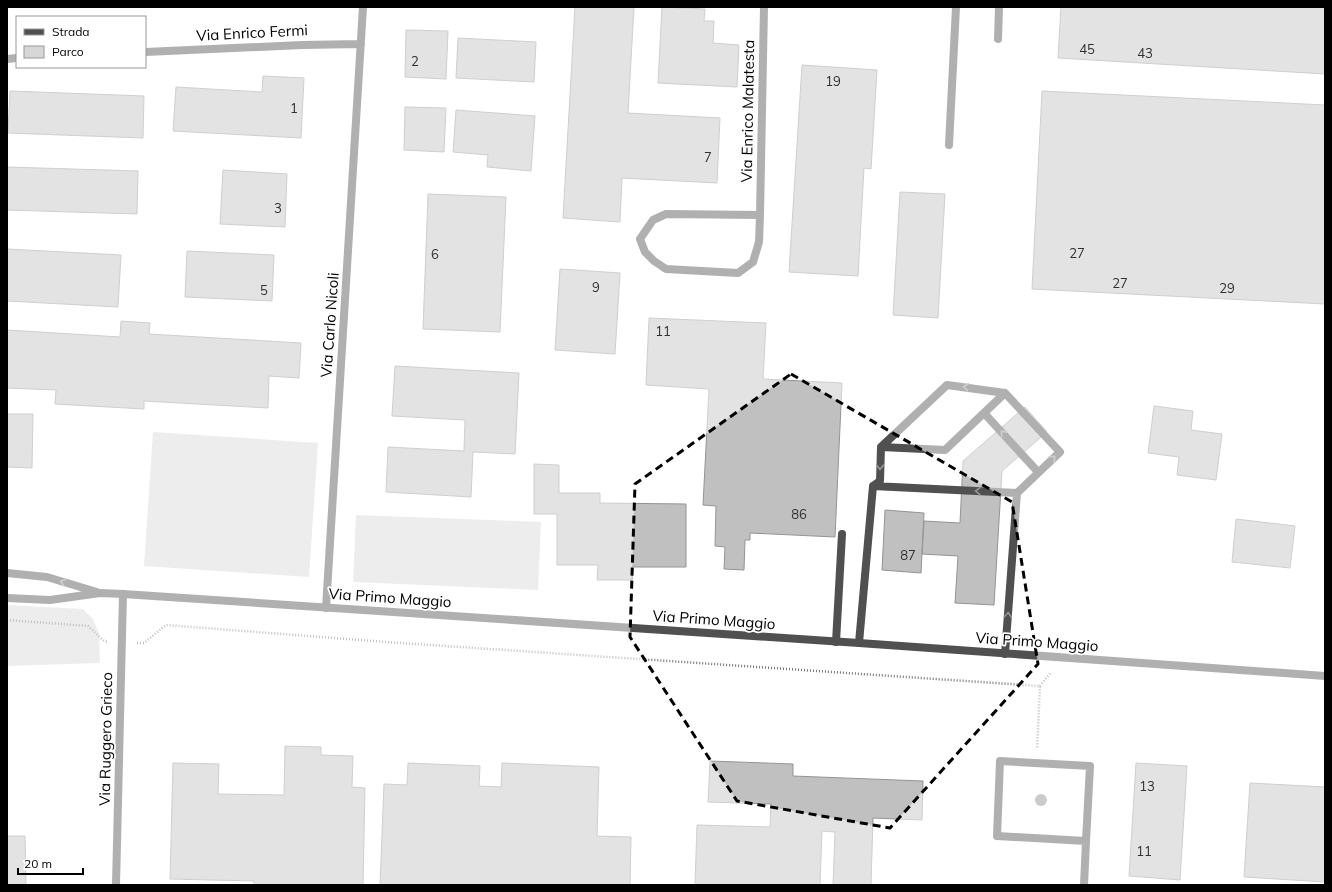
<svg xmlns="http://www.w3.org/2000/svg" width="1332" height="892" font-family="Mulish,sans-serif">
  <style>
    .green { fill: #d7d7d7 }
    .building { fill: #c0c0c0; stroke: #949494 }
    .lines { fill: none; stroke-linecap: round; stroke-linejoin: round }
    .path { stroke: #727272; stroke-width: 2.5; stroke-dasharray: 1 2; stroke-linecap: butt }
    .service { stroke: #505050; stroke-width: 8 }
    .minor { stroke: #505050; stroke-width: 8 }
    .tertiary { stroke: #505050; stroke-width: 8 }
    .tree { fill: #8c8c8c }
    .oneway { stroke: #969696 }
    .marked { fill: none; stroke: #000; stroke-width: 3; stroke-dasharray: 8 5; stroke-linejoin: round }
    .labels { text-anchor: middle; stroke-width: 3.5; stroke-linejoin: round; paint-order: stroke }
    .number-label { font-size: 13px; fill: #303030 }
    .street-label { font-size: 15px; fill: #000; stroke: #fff }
  </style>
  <rect width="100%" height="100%" fill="#fff"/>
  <!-- green -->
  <path class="green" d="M153,432L318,443L309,577L144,566Z
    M356,515L541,522L538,590L353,582Z
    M7,605L83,609L93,619L99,634L100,663L7,666Z"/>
  <!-- building -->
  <path class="building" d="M575,7H634L628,113L720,118L717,183L622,178L620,222L563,218Z
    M662,7L705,9L704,21H714L713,43L739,45L737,87L658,83Z
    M1061,7H1325V74L1058,58Z
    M406,30L448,31L446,79L405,77Z
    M458,38L536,42L534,82L456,78Z
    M802,65L877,70L871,169L864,168L858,276L789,272Z
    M263,76L304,78L301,138L173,131L176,87L262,92Z
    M10,91L144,96L143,138L8,133Z
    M1042,91L1325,105V304L1032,289Z
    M405,107L446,108L444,152L404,150Z
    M456,110L535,116L531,171L487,167L488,155L453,152Z
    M7,167L138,171L137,214L7,210Z
    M223,170L287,174L285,227L220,224Z
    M900,192L945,194L938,318L893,315Z
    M428,194L506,197L500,332L423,329Z
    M7,249L121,255L118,307L7,301Z
    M187,251L274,255L272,301L185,297Z
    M560,269L620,273L615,354L555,350Z
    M649,318L766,323L763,379L842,383L835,537L750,533V540H745L744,570L724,569L725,547L715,546L716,506L703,505L709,389L646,385Z
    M121,321L150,323L149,334L301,343L299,378L269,376L268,408L144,401V409L55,404L56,390L7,388V330L120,337Z
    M395,366L519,373L515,454L473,452L471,497L386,492L388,447L464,451L465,420L392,416Z
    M1154,406L1193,411L1191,430L1222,434L1216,480L1177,475L1179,457L1148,453Z
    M1025,407L1047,432L1002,471L994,605L955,603L958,556L922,554L924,521L960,523L963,461Z
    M7,414H33L32,468L7,467Z
    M534,464L559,465V493H600V503L686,504V567H632V580H597L598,565H557V514H534Z
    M885,510L924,513L921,573L882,570Z
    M1236,519L1295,526L1290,568L1232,562Z
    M285,746L321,747V755L353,756L352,787L365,788L363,885H254V881L170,879L173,763L219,764L218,794L284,795Z
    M710,761L793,764V776L923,781L922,820L873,818L871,885H833L835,832L822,831L820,885H695L697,825L770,827L771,804L708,802Z
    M408,763L480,766L479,786L501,787L502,763L599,767L597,836L631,837L630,885H380L384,784L407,785Z
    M1136,763L1187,766L1180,880L1129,876Z
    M1250,783L1325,787V882L1244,877Z
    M7,836H25L26,885H7Z"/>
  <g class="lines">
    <!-- path -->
    <path class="path" d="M7,620L88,626L104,641L108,642
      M137,643H144L166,625L386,642L1040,686L1037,749
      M1040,686L1051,672"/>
    <!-- service -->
    <path class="service" d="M998,39L999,7
      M949,145L956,7
      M760,215L666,214L653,220L640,239L645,252L654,261L666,269L738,273L753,262L759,242L760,215L764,7
      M984,413L1038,472
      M881,447L945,450L1005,393
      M873,486L1017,493
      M836,642L842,534
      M859,643L873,486L880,481L881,447L947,385L1005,393L1060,452L1017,493L1005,654"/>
    <!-- minor -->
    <path class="minor" d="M145,52L302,45L361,44
      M7,59L17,58
      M326,608L363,7
      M1000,761L1090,766L1086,841L997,836Z
      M116,885L123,594
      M1084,885L1086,841"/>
    <!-- tertiary -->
    <path class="tertiary" d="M7,573L47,577L97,592
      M7,598L50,600L100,593L123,594L859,643L1325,676"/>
  </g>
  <!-- trees -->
  <circle class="tree" cx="1041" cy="800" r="6"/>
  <!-- one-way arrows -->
  <defs><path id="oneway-chevron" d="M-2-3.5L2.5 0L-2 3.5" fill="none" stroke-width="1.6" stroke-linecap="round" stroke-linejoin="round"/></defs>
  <g class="oneway">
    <use href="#oneway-chevron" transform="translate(966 387) rotate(-172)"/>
    <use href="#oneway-chevron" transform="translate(1003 433) rotate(-132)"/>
    <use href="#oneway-chevron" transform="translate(1053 458) rotate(-44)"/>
    <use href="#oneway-chevron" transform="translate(880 467) rotate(92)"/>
    <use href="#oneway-chevron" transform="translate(978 491) rotate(-177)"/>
    <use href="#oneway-chevron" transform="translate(63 582) rotate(-164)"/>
    <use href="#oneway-chevron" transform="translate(1008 615) rotate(-86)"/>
  </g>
  <!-- marked area -->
  <path d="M0 0H1332V892H0ZM791,374L1012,502L1038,664L890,828L737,801L630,637L635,484Z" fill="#fff" fill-opacity=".55" fill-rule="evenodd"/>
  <path class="marked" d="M791,374L1012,502L1038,664L890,828L737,801L630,637L635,484Z"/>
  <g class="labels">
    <!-- number labels -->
    <g class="number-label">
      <text x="1087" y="54">45</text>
      <text x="1145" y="58">43</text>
      <text x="415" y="66">2</text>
      <text x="833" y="86">19</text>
      <text x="294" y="113">1</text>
      <text x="708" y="162">7</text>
      <text x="278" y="213">3</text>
      <text x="1077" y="258">27</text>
      <text x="435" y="259">6</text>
      <text x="1120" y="288">27</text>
      <text x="596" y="292">9</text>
      <text x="1227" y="293">29</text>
      <text x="264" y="295">5</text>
      <text x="663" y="336">11</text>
      <text x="799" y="519">86</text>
      <text x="908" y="560">87</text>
      <text x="1147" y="791">13</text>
      <text x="1144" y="856">11</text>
    </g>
    <!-- street labels -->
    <g class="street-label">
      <text transform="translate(252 33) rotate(-3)" y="5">Via Enrico Fermi</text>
      <text transform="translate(748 111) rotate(-89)" y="5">Via Enrico Malatesta</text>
      <text transform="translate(330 325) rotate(-86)" y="5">Via Carlo Nicoli</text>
      <text transform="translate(390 598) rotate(4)" y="5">Via Primo Maggio</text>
      <text transform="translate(714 620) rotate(4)" y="5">Via Primo Maggio</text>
      <text transform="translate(1037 642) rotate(4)" y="5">Via Primo Maggio</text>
      <text transform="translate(106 739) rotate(-89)" y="5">Via Ruggero Grieco</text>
    </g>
  </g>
  <!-- border -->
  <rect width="1332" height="892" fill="none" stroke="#000000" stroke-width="16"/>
  <!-- legend -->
  <rect x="16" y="16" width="130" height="52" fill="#ffffff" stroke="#999999"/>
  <rect x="24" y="29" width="20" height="6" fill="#505050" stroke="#999999"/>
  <text x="52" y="36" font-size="12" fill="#000000">Strada</text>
  <rect x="24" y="46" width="20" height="12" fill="#d7d7d7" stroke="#999999"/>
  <text x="52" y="56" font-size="12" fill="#000000">Parco</text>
  <!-- scale -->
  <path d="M18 868v6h65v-6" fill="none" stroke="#000000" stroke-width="2"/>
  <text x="24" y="868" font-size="12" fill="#000000" stroke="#ffffff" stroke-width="3" paint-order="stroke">20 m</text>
</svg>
